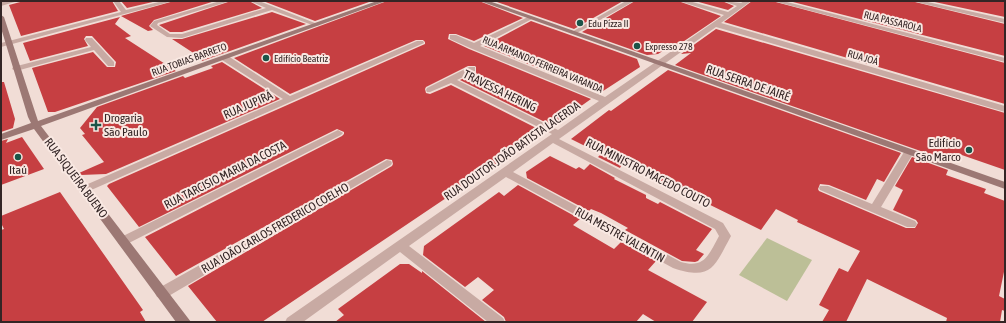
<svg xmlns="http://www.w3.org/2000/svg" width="1006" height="323" font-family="'Asap Condensed',sans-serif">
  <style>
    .green { fill: #bcbf97 }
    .building { fill: #c63f42 }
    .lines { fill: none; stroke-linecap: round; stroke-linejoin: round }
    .street { fill: #c8aaa3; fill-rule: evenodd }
    .secondary { fill: #9c7874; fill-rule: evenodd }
    .poi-dot { fill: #1b5448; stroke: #f9e8e2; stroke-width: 1.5 }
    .labels { text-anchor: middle; stroke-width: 4; stroke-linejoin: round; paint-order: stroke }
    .far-street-label { font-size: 10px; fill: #332525; stroke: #f9e8e2 }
    .far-poi-label { font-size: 10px; fill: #332525; stroke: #f9e8e2; text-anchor: start }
    .street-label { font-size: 12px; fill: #332525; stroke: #f9e8e2 }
    .poi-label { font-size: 12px; fill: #332525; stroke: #f9e8e2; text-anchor: start }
  </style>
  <rect width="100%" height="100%" fill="#f1ddd6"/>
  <!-- green -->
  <path class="green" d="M767,238L812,260L787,301L739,275Z"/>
  <!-- building -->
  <path class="building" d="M24,1H112L118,11L21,36L9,5Z
    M121,1H157L127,8Z
    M174,1H215L154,20L149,26L153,30L148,31L121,16Z
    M231,1H249L262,8L182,32H170L159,25Z
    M263,1H372L315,21Z
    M387,1H479L523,18L474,41L456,34H449L448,39L469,49L591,99L553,126L460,80L476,72V67L475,66H468L426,87L425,89L426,93L430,94L451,85L544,132L262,322H217L188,286L392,166L393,164L392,160L386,159L176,276L145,237L342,136L344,134V132L337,129L139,227L107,186L109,184L425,44V42L423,40H416L290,94L234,58Z
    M494,1H623L574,29Z
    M635,1H678L721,16L671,50L669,47L658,54L647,55L582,32Z
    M695,1H722L734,6L728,10Z
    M752,1H772L1005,63V104L724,22Z
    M789,1H911L1005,24V56Z
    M930,1H1005V17Z
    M272,12L306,24L202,61L191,55L195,54L172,39H182Z
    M120,17L115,24L131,36L125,38L176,71L55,112H48L32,68L93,52L107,67H115L116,62L92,36H86L84,39L88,46L30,61L23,43Z
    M531,21L637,59L640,67L600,93L484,46Z
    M716,29L1005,113V170L956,153L952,162L675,65L691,53L681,54Z
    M222,62L280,99L106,174L81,175L79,173L104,162L82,135L85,134L80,128L97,107L183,76L185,78L213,68L211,66Z
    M668,70L901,153L884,182L877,179L866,200L829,185L820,184L818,189L819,191L906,228H915L918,223L916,220L893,210L903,190L895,186L912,157L948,170L946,175L986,189L984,193L1005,201V267L999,296L1005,299V311L1002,310L1000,322H946L947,318L867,279L846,322H822L829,310L819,305L839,268L848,272L860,251L797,222L798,220L776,209L761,230L623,162L620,168L598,157L601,154L571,139L609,110L611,111Z
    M1,82H4L15,119L13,128L1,132Z
    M22,137L44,169L1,185V141L8,139L6,143Z
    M550,156L576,169L579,167L584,170L590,164L615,178L614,179L646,195V198L658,204L660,202L712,229L696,250L704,254L698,261L695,262L682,261L625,230L628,228L601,213L591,209L589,211L527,178L526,172Z
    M518,185L580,219L573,225L614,249L621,242L656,261L648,270L707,302L692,322H656L643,314L636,322H506L504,317L482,300L494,290L478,277L465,287L423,255L424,246L499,192L504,196Z
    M60,192L143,310L140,312L146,322H1V230L4,229L1,223V216Z
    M400,264H409L422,273V271L486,322H335L344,315L338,309Z"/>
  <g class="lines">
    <!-- street -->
    <path class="street" d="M6,1H18L1,6V2Z
      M113,1H119L126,10L163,1H173L1,47V43L121,12Z
      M220,1H230L158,23L157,25L170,34H182L266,8L250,1H259L320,25L315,26L272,10L182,38L167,37L150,26L154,21Z
      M626,1H634L575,34L570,33Z
      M679,1H689L728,12L737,6L723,1L741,3L744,1H751L721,23L1005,106V112L716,27L559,139L723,223L731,236C714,267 712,281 673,268L506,177L409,246L503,318L505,322H488L400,252L303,322H285L287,318L552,134L451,83L430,92H427L426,90L427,88L469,67H475V71L457,80L558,130L599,101L470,48L450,39V35H456L474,43L528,17H532V19L480,46L605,97L724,15ZM553,143L715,229L719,236C709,254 705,269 681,262L513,172Z
      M773,1H783L1005,58V62Z
      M912,1H923L1005,19V23Z
      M86,38H92L114,62V66H108L94,50L16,71L12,69L13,67L91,47L85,40Z
      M417,41H423L424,43L89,191H81L80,189L81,187L283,99L222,60V56H228L290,96Z
      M338,130L343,133L341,135L127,244L123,245L119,244L117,241L119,238Z
      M909,149L914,152L881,207L915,221L917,224L915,227H907L820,190L819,188L820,186H828L872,204L904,152Z
      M387,160L391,161L392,163L391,165L167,297L162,298L157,297L155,293L157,289Z"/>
    <!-- secondary -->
    <path class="secondary" d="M377,1H386L41,126L191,322H176L34,129L1,140V134L31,123L28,117L1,28V15L4,17L38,121Z
      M480,1H489L1005,182V189Z"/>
  </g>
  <!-- markers -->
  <g class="poi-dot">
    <circle cx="580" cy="23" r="4"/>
    <circle cx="637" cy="46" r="4"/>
    <circle cx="266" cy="58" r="4"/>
    <path d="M94 119h4v4h4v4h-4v4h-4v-4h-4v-4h4z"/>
    <circle cx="969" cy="150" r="4"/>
    <circle cx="18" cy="157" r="4"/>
  </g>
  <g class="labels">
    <!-- far-street labels -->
    <g class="far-street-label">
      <text transform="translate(893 21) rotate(14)" y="4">RUA PASSAROLA</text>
      <text transform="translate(863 57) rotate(16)" y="4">RUA JOÁ</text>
      <text transform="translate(189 59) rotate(-20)" y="4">RUA TOBIAS BARRETO</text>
      <text transform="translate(543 64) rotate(23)" y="4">RUA ARMANDO FERREIRA VARANDA</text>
    </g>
    <!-- far-poi labels -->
    <g class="far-poi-label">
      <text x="588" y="27">Edu Pizza II</text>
      <text x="645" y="50">Expresso 278</text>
      <text x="274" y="62">Edifício Beatriz</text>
    </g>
    <!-- street labels -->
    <g class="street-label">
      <text transform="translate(748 83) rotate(19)" y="4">RUA SERRA DE JAIRÉ</text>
      <text transform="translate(500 91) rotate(26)" y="4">TRAVESSA HERING</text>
      <text transform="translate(248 105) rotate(-24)" y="4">RUA JUPIRÁ</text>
      <text transform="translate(512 151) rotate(-35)" y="4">RUA DOUTOR JOÃO BATISTA LACERDA</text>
      <text transform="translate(648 173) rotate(27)" y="4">RUA MINISTRO MACEDO COUTO</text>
      <text transform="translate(225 175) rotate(-27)" y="4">RUA TARCISIO MARIA DA COSTA</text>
      <text transform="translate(76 178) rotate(53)" y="4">RUA SIQUEIRA BUENO</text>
      <text transform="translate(275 228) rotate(-30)" y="4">RUA JOÃO CARLOS FREDERICO COELHO</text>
      <text transform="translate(620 235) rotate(29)" y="4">RUA MESTRE VALENTIN</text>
    </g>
    <!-- poi labels -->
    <g class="poi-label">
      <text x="104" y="122">Drogaria<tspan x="104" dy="14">São Paulo</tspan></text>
      <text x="961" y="147" text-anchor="end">Edifício<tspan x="961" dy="14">São Marco</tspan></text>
      <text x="18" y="174" text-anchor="middle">Itaú</text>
    </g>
  </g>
  <!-- border -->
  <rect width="1006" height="323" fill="none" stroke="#332525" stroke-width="4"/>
</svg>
